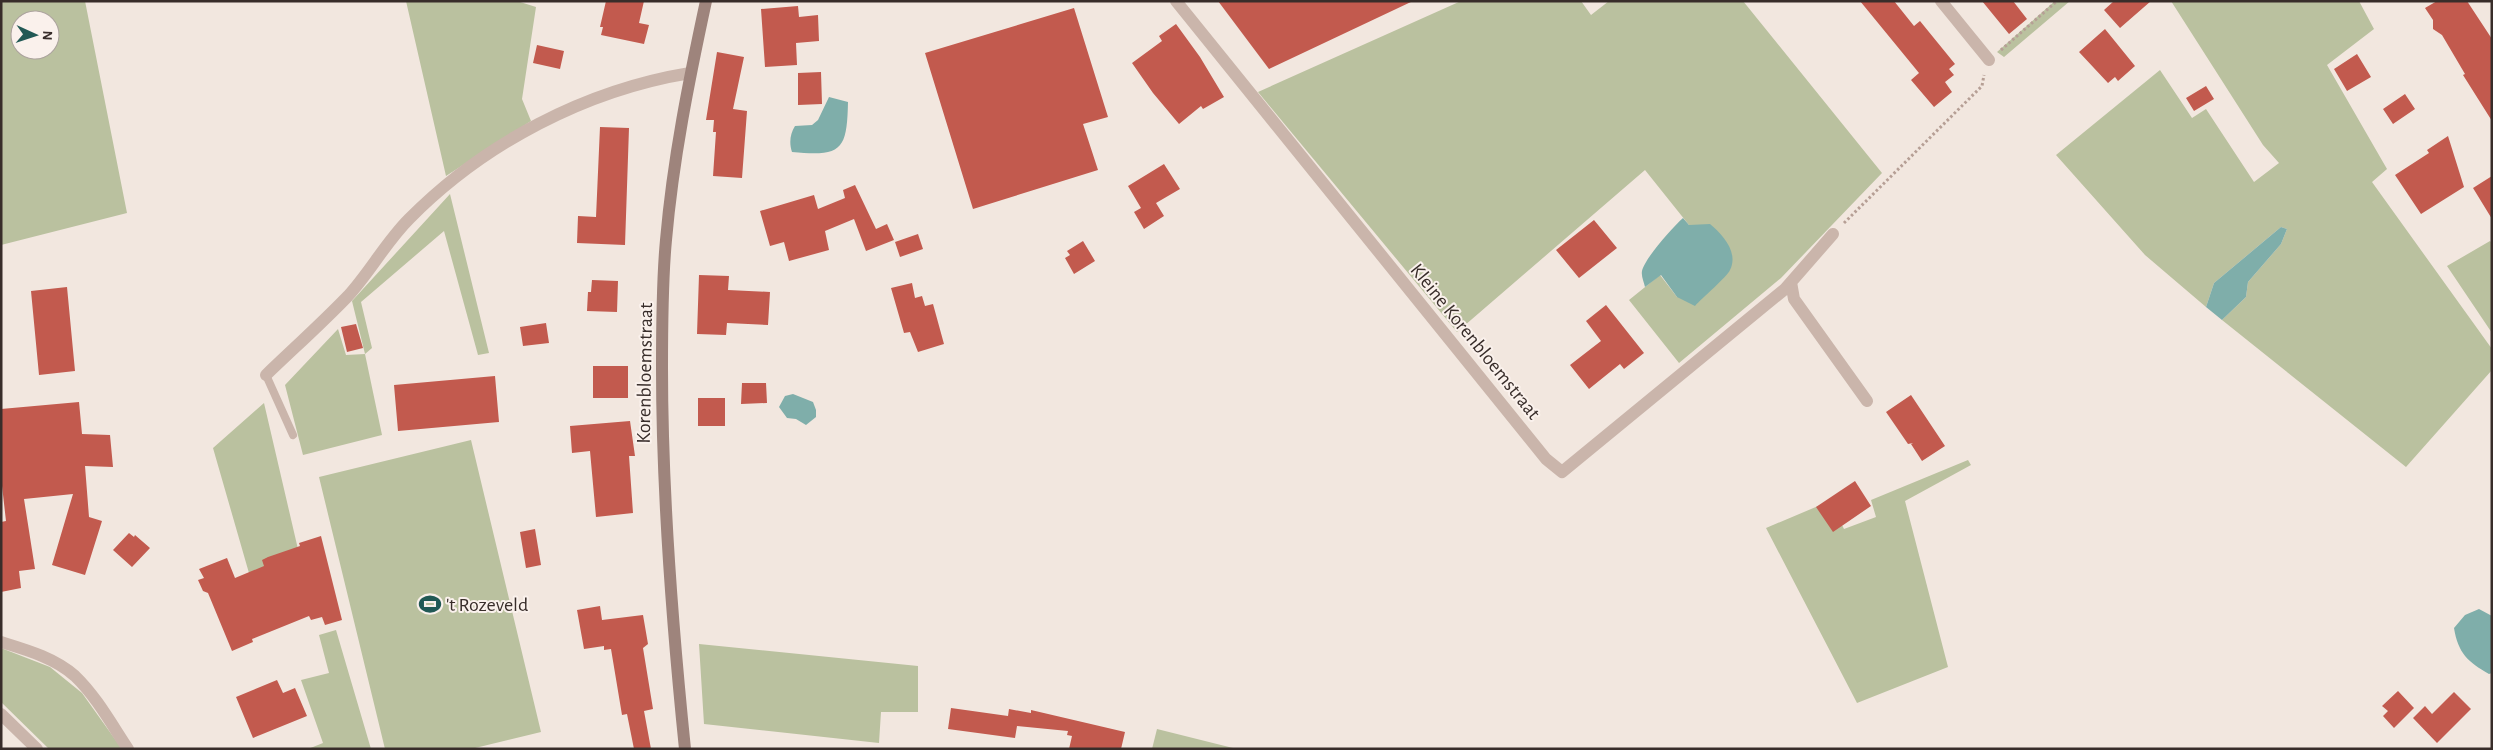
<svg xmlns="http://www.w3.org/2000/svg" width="2493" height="750" font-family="'Alegreya Sans',sans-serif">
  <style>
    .green { fill: #bac19f; fill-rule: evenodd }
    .water { fill: #7faeaa }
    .building { fill: #c25a4e }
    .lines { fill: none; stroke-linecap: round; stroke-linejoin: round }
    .path { stroke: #b69f95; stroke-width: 3; stroke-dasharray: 2.5 2.5; stroke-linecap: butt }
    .lane { stroke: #cab5ab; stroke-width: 8 }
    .street { stroke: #cab5ab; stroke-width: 12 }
    .secondary { stroke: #9e847c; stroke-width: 12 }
    .labels { text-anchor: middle; stroke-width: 4; stroke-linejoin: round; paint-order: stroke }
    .street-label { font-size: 20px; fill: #382d2a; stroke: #faf1ec }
    .poi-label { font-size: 20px; fill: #382d2a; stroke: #faf1ec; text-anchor: start }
  </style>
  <rect width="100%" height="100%" fill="#f2e7df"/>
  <!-- green -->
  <path class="green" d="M1,1H85L127,213L1,245ZM20,20H50V50H20Z
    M406,1H517L536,7L522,99L531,121L446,176Z
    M1461,1H1581L1591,15L1609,1H1743L1882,173L1781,278L1679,363L1629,300L1660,275L1677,297L1689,225L1645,170L1457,332L1258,92Z
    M2055,1H2070L2004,57L1997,52Z
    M2171,1H2359L2374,29L2327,65L2387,169L2372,182L2492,349V370L2406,467L2222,320L2246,297L2248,282L2281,244L2287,229L2281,227L2214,283L2206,307L2145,255L2056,155L2160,70L2192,118L2206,109L2254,182L2279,163L2263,145Z
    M450,194L489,353L478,355L444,231L361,302L372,348L365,354L382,435L303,455L285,385L338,329L346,355L365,354L352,301Z
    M2490,241L2492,243V333L2447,266Z
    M264,403L304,575L253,587L213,448Z
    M471,440L541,732L471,749H385L319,477Z
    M1968,460L1971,465L1905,501L1948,667L1857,703L1766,528L1830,501L1844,529L1876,517L1871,500Z
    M336,630L371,749H308L323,743L301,680L329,673L319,635Z
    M699,644L918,666V712H881L879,743L704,724Z
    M1,648L50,667L82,693L122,749H49L1,702Z
    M1157,729L1237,749H1152Z"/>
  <!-- water -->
  <path class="water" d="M829,97L848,102C847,150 842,157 792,152C789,143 790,134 795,126L812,125L818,120Z
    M1683,218L1689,225L1710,224C1722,234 1739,252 1730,270C1727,277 1702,298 1695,306L1677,297L1661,275L1645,287C1644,282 1641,276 1642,271C1645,258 1672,228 1683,218Z
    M2281,227L2287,229L2281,244L2248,282L2246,297L2222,320L2206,307L2214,283Z
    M793,394L813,402L816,410V417L806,425L796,419L787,418L779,407L785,396Z
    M2479,609L2492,616V673L2489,674C2468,662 2458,653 2454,628L2465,615Z"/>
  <!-- building -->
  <path class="building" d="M606,1H644L639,23L649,25L644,44L601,35L603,27H600Z
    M1218,1H1413L1269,69Z
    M1860,1H1894L1914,26L1920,21L1955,64L1949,69L1954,75L1945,82L1952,92L1934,107L1911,80L1919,73Z
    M1982,1H2013L2027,19L2009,34Z
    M2114,1H2151L2120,28L2104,10Z
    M2437,1H2467L2492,39V121L2463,75L2465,74L2442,35L2433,29V20L2425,8Z
    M798,6L799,17L818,15L819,41L796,43L797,65L765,67L761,9Z
    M1074,8L1108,117L1083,124L1098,170L973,209L925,53Z
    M1176,24L1200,57L1224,97L1203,109L1201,106L1179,124L1153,93L1132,63L1162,41L1159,36Z
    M2105,29L2135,66L2118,81L2115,77L2108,83L2079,52Z
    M537,45L564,51L560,69L533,63Z
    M717,52L744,57L733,109L747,111L742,178L713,176L716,132H713L714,120H706Z
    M2357,54L2371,77L2347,91L2334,69Z
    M821,72L822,104L798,105V73Z
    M2206,86L2214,99L2194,111L2186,98Z
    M2405,94L2415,109L2393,124L2383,109Z
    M600,127L629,128L625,245L577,243L578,216L596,217Z
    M2448,136L2464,187L2421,214L2395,175L2429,153L2427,150Z
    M1164,164L1180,189L1156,203L1164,216L1144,229L1134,212L1141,208L1128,186Z
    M2492,176V219L2473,188Z
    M855,185L876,229L887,224L894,240L866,251L854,219L825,231L829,250L789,261L784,242L770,246L760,211L814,195L818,209L845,198L843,190Z
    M1594,220L1617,248L1579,278L1556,250Z
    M918,234L923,249L900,257L895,242Z
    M1083,241L1095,261L1074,274L1065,258L1070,255L1067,251Z
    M699,275L729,276L728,290L770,292L768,325L727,323L726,335L697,334Z
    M592,280L618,281L617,312L587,311L588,292H591Z
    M912,283L915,298L922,296L925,306L933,304L944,344L918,352L910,332L904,333L891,288Z
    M67,287L75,371L39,375L31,291Z
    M1606,305L1644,353L1624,369L1620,364L1589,389L1570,365L1601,341L1586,321Z
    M546,323L549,343L523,346L520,327Z
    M356,324L363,348L347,352L341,327Z
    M593,366H628V398H593Z
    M495,376L499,422L398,431L394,385Z
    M742,383H766L767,403L741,404Z
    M1911,395L1945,446L1922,461L1911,444L1913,443L1908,444L1886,412Z
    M698,398H725V426H698Z
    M79,402L82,434L110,435L113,467L85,466L89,517L102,521L85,575L52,565L73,494L24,499L35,569L19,571L21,588L1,592V522L6,521L1,477V409Z
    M630,421L635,456H629L633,513L596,517L590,451L572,453L570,426Z
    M1855,481L1871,506L1833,532L1816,507Z
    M535,529L541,565L526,568L520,532Z
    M129,533L134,537L135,535L150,548L132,567L113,550Z
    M321,536L342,620L325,625L322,617L311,620L309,616L252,639L253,642L232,651L208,593L203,591L198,580L204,578L199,569L227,558L235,578L264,566L262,560L268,557L300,546L299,543Z
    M600,606L602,620L643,615L648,644L643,648L653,709L644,711L651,749H634L627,714L622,715L611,649L604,650V646L584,649L577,610Z
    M277,680L283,693L295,688L307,716L253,738L236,697Z
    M2398,691L2414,708L2394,728L2383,716L2388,711L2382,706Z
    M2454,692L2471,709L2437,743L2413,718L2425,706L2432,714Z
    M951,708L1008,716L1009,709L1031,713V710L1125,732L1121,749H1069L1072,736L1067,735L1068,731L1017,726L1015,738L948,729Z"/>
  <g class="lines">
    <!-- path -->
    <path class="path" d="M2001,50L2057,1
      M1844,223L1982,86L1984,75"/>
    <!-- lane -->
    <path class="lane" d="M266,375L293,435"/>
    <!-- street -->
    <path class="street" d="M1176,1L1546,459L1562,472L1785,289L1833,234
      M1941,1L1989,60
      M1791,282L1794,299L1867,401
      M266,375C293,349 322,323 348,296C370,272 386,242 409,219C484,143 586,90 690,73
      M1,642C27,650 55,658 75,676C96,696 112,725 128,749
      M1,714L37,749"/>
    <!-- secondary -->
    <path class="secondary" d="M685,749C672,622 662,496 662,368C662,326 662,282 666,240C673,159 689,80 706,1"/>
  </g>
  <!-- icons -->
  <defs>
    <g id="stadium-bare" transform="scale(1.725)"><path d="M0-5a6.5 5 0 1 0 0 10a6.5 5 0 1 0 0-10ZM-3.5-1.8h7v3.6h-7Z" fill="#215955" stroke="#faf1ec" stroke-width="2.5" paint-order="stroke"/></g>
  </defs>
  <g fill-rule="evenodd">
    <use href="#stadium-bare" x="430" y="604"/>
  </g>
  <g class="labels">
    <!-- street labels -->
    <g class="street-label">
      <text transform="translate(1476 341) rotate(51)" y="7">Kleine Korenbloemstraat</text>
      <text transform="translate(644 373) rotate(-89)" y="7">Korenbloemstraat</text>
    </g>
    <!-- poi labels -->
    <g class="poi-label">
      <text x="446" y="611">'t Rozeveld</text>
    </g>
  </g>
  <!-- border -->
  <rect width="2493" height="750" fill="none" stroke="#382d2a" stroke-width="5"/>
  <!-- north arrow -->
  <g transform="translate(35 35) rotate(93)"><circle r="24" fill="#faf1ec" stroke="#aca39e"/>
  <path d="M0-4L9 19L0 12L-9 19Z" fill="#215955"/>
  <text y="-8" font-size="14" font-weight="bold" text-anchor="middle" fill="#382d2a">N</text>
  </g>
</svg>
